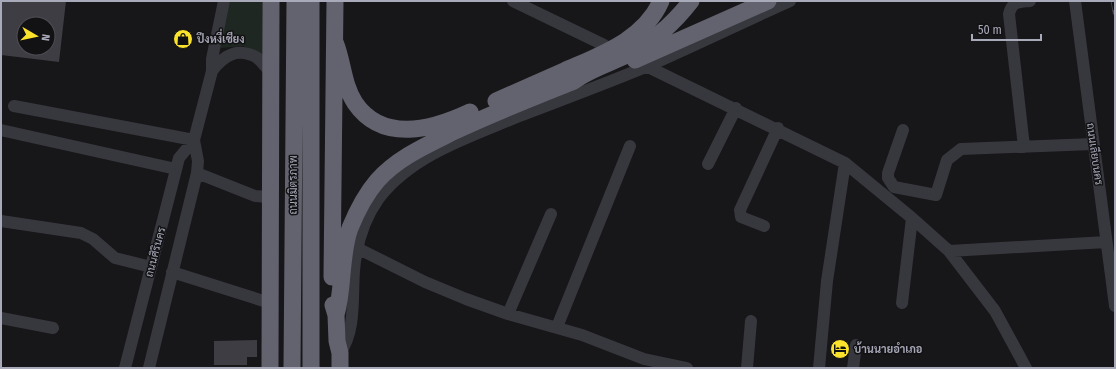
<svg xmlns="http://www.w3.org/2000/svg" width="1116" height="369" font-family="'Fira Sans Condensed',Sarabun,sans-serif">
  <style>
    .green { fill: #1e2721 }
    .building { fill: #3e3d43; fill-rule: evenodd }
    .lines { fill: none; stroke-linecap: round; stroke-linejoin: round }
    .minor { stroke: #37373e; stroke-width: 12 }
    .highway { stroke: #63636f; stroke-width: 17 }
    .rail-casing { stroke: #4a4a53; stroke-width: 4.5 }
    .rail { stroke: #121113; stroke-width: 3; stroke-dasharray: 9; stroke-linecap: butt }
    .labels { text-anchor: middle; stroke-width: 3; stroke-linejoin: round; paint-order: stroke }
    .poi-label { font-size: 11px; font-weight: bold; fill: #a8a9b9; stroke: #121113; text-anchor: start }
    .street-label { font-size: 11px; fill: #a8a9b9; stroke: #121113 }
  </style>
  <rect width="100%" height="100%" fill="#171618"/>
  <!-- green -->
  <path class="green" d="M230,1H262L263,55L243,46L221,48L220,44Z"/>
  <!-- building -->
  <path class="building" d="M1,1H66L59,62L1,55ZM24,24H48V48H24Z
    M257,340V357H247V365H214V341Z"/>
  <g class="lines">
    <!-- minor -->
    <path class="minor" d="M513,1L604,45
      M1075,1L1115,306
      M644,65L845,163L912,218L949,251L995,311L1026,368
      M212,71C223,56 237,47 256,57C261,60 266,68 271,73
      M14,106L194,140
      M1,130L176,169
      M903,130L888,173V178L894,187L936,195L947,160L961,149L1093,144
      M1024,147L1009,14C1012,1 1019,2 1030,1
      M708,164L736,108
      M197,173L255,196L269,197
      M1,221L81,233L93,239L115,258L151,267
      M764,226L741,217L740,210L778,128
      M357,248L425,282L466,299L508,314L582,335L644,359L687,368
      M949,251L1106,242
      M172,272L270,303
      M902,303L912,218
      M508,314L551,214
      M1,318L53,328
      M557,327L630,146
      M340,353C356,331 352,297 354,271C356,246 364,219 379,198C412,155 469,137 517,117C561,100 605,84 648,66C696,45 743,22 790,1
      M125,368L179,158L194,140L212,71V59L224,1
      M149,368L197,173L198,161L194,140
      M747,368L751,321
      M819,368L827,281L845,163
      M853,368L856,345"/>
    <!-- highway -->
    <path class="highway" d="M335,42C343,61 343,85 355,103C383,144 434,129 470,112
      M635,60L768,1
      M496,101C519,91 541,81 564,71C600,55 644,40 661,1
      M332,277L335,1
      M333,305L336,315L337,341L340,353V368
      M336,315C344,287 340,256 350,228C357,211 365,195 377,181C397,158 427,145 453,132C493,113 534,97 574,81C590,69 611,63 629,54C654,41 674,23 691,1
      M270,368L271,1
      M292,368L295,1
      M311,368V1"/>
    <!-- rail casing -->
    <g class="rail-casing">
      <path id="rail" d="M1113,1L1115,13"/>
    </g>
    <!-- rail -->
    <use href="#rail" class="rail"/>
  </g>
  <!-- icons -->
  <defs>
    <g id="shop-disc" transform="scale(1)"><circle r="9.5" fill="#fbe22b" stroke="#121113"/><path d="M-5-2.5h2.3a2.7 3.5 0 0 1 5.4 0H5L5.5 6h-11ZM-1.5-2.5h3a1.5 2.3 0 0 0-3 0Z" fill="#111"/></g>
    <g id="hotel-disc" transform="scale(1)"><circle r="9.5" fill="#fbe22b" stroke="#121113"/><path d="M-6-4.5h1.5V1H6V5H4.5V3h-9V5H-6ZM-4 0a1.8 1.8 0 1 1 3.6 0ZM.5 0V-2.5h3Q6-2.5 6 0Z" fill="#111"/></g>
  </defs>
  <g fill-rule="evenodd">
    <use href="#shop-disc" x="183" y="39"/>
    <use href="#hotel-disc" x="840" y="349"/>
  </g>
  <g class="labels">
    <!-- poi labels -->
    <g class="poi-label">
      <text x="197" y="43">ปึงหงี่เชียง</text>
      <text x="854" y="353">บ้านนายอำเภอ</text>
    </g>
    <!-- street labels -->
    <g class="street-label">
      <text transform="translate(1095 154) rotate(82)" y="4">ถนนเลียบนคร</text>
      <text transform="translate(293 185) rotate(-90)" y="4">ถนนมิตรภาพ</text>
      <text transform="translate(155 252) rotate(-75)" y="4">ถนนศิรินคร</text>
    </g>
  </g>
  <!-- border -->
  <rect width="1116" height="369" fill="none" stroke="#a8a9b9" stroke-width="4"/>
  <!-- north arrow -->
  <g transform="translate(36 36) rotate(99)"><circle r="19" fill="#121113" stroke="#4e4e55"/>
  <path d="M0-3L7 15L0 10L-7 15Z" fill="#fbe22b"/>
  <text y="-6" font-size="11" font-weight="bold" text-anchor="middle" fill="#a8a9b9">N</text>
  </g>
  <!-- scale -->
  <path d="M972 34v6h69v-6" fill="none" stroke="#a8a9b9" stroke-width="2"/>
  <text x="978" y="34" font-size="12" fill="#a8a9b9" stroke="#121113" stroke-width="3" paint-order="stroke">50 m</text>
</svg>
